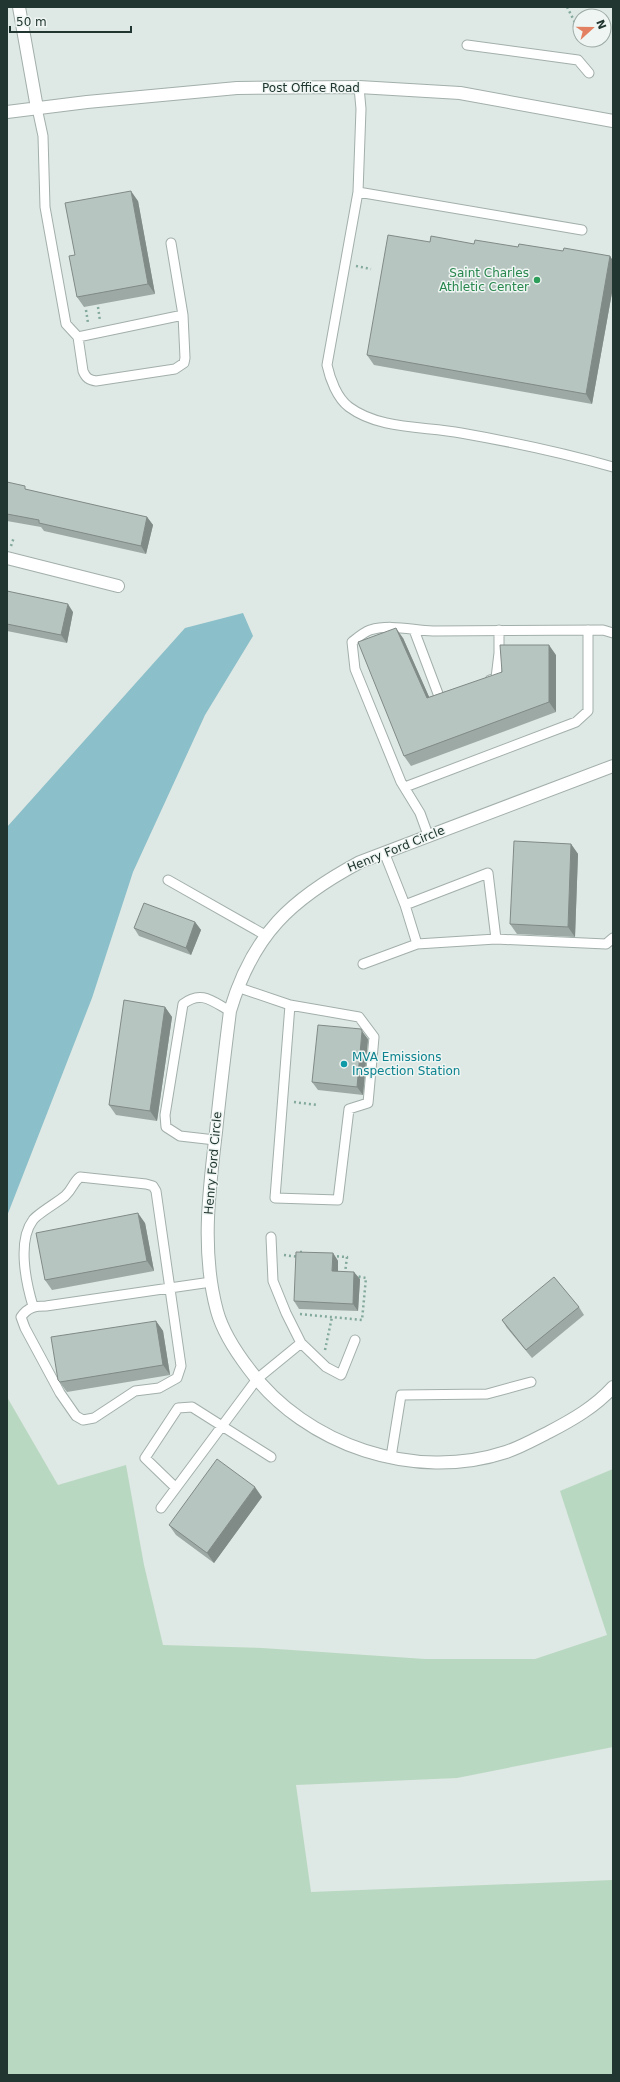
<svg xmlns="http://www.w3.org/2000/svg" width="620" height="2082" font-family="'DejaVu Sans',sans-serif">
  <style>
    .green { fill: #b9d8c1 }
    .water { fill: #8bbfc9 }
    .lines { fill: none; stroke-linecap: round; stroke-linejoin: round }
    .service-casing { stroke: #a2afaa; stroke-width: 11 }
    .minor-casing { stroke: #a2afaa; stroke-width: 14 }
    .tertiary-casing { stroke: #a2afaa; stroke-width: 14 }
    .path { stroke: #82a99c; stroke-width: 2.5; stroke-dasharray: 2 3; stroke-linecap: butt }
    .service { stroke: #fff; stroke-width: 9 }
    .minor { stroke: #fff; stroke-width: 12 }
    .tertiary { stroke: #fff; stroke-width: 12 }
    .wall { fill: #9da9a5 }
    .shaded-wall { fill: #808a86 }
    .building { fill: #b7c5c0; stroke: #808a86 }
    .leisure-dot { fill: #2e9e5b; stroke: #eef5f2; stroke-width: 1.5 }
    .culture-dot { fill: #0f9aa8; stroke: #eef5f2; stroke-width: 1.5 }
    .labels { text-anchor: middle; stroke-width: 3; stroke-linejoin: round; paint-order: stroke }
    .street-label { font-size: 12px; fill: #213630; stroke: #eef5f2 }
    .leisure-label { font-size: 12px; fill: #27864d; stroke: #eef5f2; text-anchor: end }
    .culture-label { font-size: 12px; fill: #0d838f; stroke: #eef5f2; text-anchor: start }
  </style>
  <rect width="100%" height="100%" fill="#dee8e4"/>
  <!-- green -->
  <path class="green" d="M7,1397L58,1485L126,1465L144,1565L163,1645L262,1648L425,1659H535L607,1635L560,1491L613,1469V1747L457,1778L296,1785L311,1892L613,1880V2075H7Z"/>
  <!-- water -->
  <path class="water" d="M243,613L253,636L205,715L133,872L92,998L7,1216V827L185,628Z"/>
  <g class="lines">
    <!-- service casing -->
    <g class="service-casing">
      <path id="service" d="M467,45L578,60L589,73
        M359,87L361,109L358,192L327,365C330,379 337,398 349,407C380,430 425,426 461,433C512,442 564,453 613,467
        M37,108L43,136L45,207L66,324L78,337L183,315L171,243
        M358,192L582,230
        M78,337L83,371C86,378 89,380 96,381L175,369L184,363L185,358L183,315
        M414,630L440,699L446,697
        M490,680L496,678L499,653V630
        M405,787L576,722L588,711V630
        M428,835L420,813L401,782L355,669L352,642C357,638 364,632 370,630C391,624 411,630 433,631L603,630L613,633
        M384,852L405,905L417,944
        M168,880L265,935
        M405,905L488,873L496,939
        M363,964L417,944L496,939L606,944L613,938
        M237,987L290,1005L275,1198L338,1200L349,1109L368,1103L374,1037L359,1017L290,1005
        M215,1140L180,1136L166,1127L165,1115L183,1004C201,990 212,1001 230,1011
        M271,1237L273,1281L286,1313L301,1343L326,1367L341,1375L355,1340
        M33,1306C26,1283 17,1241 33,1220C37,1214 58,1202 65,1196C73,1189 73,1182 80,1177L146,1184L153,1186L156,1191L181,1366L177,1378L159,1388L135,1391L94,1418L83,1420L76,1416L60,1393L25,1328L21,1317C28,1307 35,1306 46,1306L211,1282
        M391,1457L401,1395L487,1394L531,1382
        M176,1488L145,1458L178,1408L192,1407L271,1457
        M161,1508L257,1379L301,1343"/>
    </g>
    <!-- minor casing -->
    <g class="minor-casing">
      <path id="minor" d="M7,558L118,586
        M613,766L360,862C291,899 253,934 230,1011C225,1051 220,1091 216,1132C209,1191 201,1252 217,1311C223,1333 236,1352 249,1369C306,1446 415,1482 506,1452C521,1447 535,1439 549,1432C572,1420 595,1407 613,1387"/>
    </g>
    <!-- tertiary casing -->
    <g class="tertiary-casing">
      <path id="tertiary" d="M19,7L37,108
        M7,112L87,102L237,88L359,87L460,93L613,121"/>
    </g>
    <!-- path -->
    <path class="path" d="M567,7L580,32
      M356,266L371,269
      M98,307L100,321
      M86,310L88,323
      M11,546L14,537
      M294,1102L317,1105
      M300,1252H305
      M284,1255L299,1257
      M332,1256L347,1257L345,1273
      M300,1314L362,1320L366,1278L356,1276
      M325,1350L332,1317"/>
    <!-- service -->
    <use href="#service" class="service"/>
    <!-- minor -->
    <use href="#minor" class="minor"/>
    <!-- tertiary -->
    <use href="#tertiary" class="tertiary"/>
  </g>
  <!-- wall -->
  <path class="wall" d="M138,201L155,294L84,307L77,297L75,255Z
    M430,242L474,244L518,247L610,256L613,261V287L592,404L374,365L367,355Z
    M7,482L28,490L147,517L153,525L146,554L44,531L41,527L7,521Z
    M7,591L73,612L67,643L7,631Z
    M403,638L429,697L556,655V712L411,766L404,756Z
    M571,844L578,854L575,937L517,934L510,924Z
    M195,922L201,930L191,955L139,936L134,928Z
    M165,1007L172,1017L157,1121L116,1115L109,1105Z
    M368,1039L363,1095L318,1090L312,1082Z
    M145,1223L154,1271L52,1290L45,1280Z
    M333,1253L338,1261V1271L360,1279L358,1311L299,1309L294,1301Z
    M579,1307L584,1315L532,1358L507,1328L502,1320Z
    M156,1321L163,1331L170,1375L67,1392L58,1380Z
    M262,1497L214,1563L176,1535L169,1525Z"/>
  <!-- shaded-wall -->
  <path class="shaded-wall" d="M131,191L138,201L155,294L148,284Z
    M610,256L613,261V287L592,404L586,394Z
    M147,517L153,525L146,554L141,546Z
    M68,604L73,612L67,643L61,635Z
    M396,628L403,638L434,708L427,698Z
    M549,645L556,655V712L549,702Z
    M571,844L578,854L575,937L568,927Z
    M195,922L201,930L191,955L186,948Z
    M165,1007L172,1017L157,1121L150,1111Z
    M362,1031L368,1039L363,1095L357,1087Z
    M138,1213L145,1223L154,1271L147,1261Z
    M333,1253L338,1261V1278L332,1271Z
    M354,1272L360,1279L358,1311L353,1304Z
    M156,1321L163,1331L170,1375L163,1365Z
    M255,1487L262,1497L214,1563L207,1553Z"/>
  <!-- building -->
  <path class="building" d="M131,191L148,284L77,297L69,256L75,255L65,203Z
    M388,235L430,242L431,236L474,244L475,240L518,247L519,244L563,251L564,248L610,256L586,394L367,355Z
    M7,482L25,486V489L147,517L141,546L39,523V520L7,514Z
    M7,591L68,604L61,635L7,624Z
    M396,628L427,698L502,672L500,645H549V702L404,756L358,642Z
    M514,841L571,844L568,927L510,924Z
    M144,903L195,922L186,948L134,928Z
    M124,1000L165,1007L150,1111L109,1105Z
    M318,1025L361,1029L362,1031L357,1087L312,1082Z
    M138,1213L147,1261L45,1280L36,1233Z
    M296,1252L333,1253L332,1271L354,1272L353,1304L294,1301Z
    M554,1277L579,1307L526,1350L502,1320Z
    M156,1321L163,1365L60,1382L58,1380L51,1337Z
    M217,1459L255,1487L207,1553L169,1525Z"/>
  <!-- markers -->
  <circle class="leisure-dot" cx="537" cy="280" r="4"/>
  <circle class="culture-dot" cx="344" cy="1064" r="4"/>
  <g class="labels">
    <!-- street labels -->
    <g class="street-label">
      <text x="311" y="92">Post Office Road</text>
      <text transform="translate(396 849) rotate(-22)" y="4">Henry Ford Circle</text>
      <text transform="translate(213 1163) rotate(-85)" y="4">Henry Ford Circle</text>
    </g>
    <!-- leisure labels -->
    <g class="leisure-label">
      <text x="529" y="277">Saint Charles<tspan x="529" dy="14">Athletic Center</tspan></text>
    </g>
    <!-- culture labels -->
    <g class="culture-label">
      <text x="352" y="1061">MVA Emissions<tspan x="352" dy="14">Inspection Station</tspan></text>
    </g>
  </g>
  <!-- border -->
  <rect width="620" height="2082" fill="none" stroke="#213630" stroke-width="16"/>
  <!-- north arrow -->
  <g transform="translate(592 28) rotate(69)"><circle r="19" fill="#eef5f2" stroke="#9ca9a4"/>
  <path d="M0-3L7 15L0 10L-7 15Z" fill="#e38061"/>
  <text y="-6" font-size="11" font-weight="bold" text-anchor="middle" fill="#213630">N</text>
  </g>
  <!-- scale -->
  <path d="M10 26v6h121v-6" fill="none" stroke="#213630" stroke-width="2"/>
  <text x="16" y="26" font-size="12" fill="#213630" stroke="#eef5f2" stroke-width="3" paint-order="stroke">50 m</text>
</svg>
